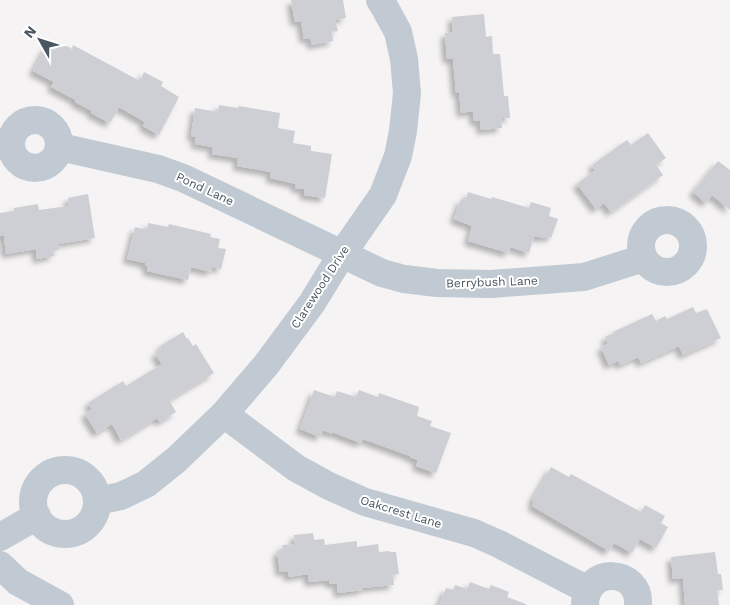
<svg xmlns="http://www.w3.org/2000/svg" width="730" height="605" font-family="'Work Sans',sans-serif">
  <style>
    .building { fill: #cdcfd5; filter: url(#shadow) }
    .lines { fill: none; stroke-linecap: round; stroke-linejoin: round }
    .minor { stroke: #c1cad2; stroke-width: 28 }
    .labels { text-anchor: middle; stroke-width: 4; stroke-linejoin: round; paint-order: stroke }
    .street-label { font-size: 12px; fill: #4a5661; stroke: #fff }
  </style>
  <defs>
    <filter id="shadow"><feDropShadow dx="-4.5" dy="4.5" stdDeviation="2.5" flood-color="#0004"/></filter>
  </defs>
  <rect width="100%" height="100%" fill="#f5f3f3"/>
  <!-- building -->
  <path class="building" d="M291,0H343L346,18L335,20L338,31L332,32L333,41L312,45L310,38L304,39L301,21L295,22Z
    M484,14L486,37L492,36L493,54H500L504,96H508L510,118H501L502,128L481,130L480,121H474L473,111L461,113L459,92L456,93L453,59H447L445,33L453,32L452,17Z
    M60,42L72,49L73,45L140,81L144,72L163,82L161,86L179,97L159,135L143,126L145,122L119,107L110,123L91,113L92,111L75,102L76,100L51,87L54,82L33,71L46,46L56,50Z
    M219,105L238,108L239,106L280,113L278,128L295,131L293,143L311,146V151L332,154L325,198L304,195V189L295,188L296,184L270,178L271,172L237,166L238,158L212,154L213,147L195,144L196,137L191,136L195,108L218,112Z
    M648,133L666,158L656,165L663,175L611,212L604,203L596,209L577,184L595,170L592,165L627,140L631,145Z
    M718,161L730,170V210L712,195L706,203L693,192Z
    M468,192L491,199L492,197L529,208L531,202L551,208L549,216L558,219L551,238L545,236L544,238L534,236L529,253L510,247L509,253L468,241L472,226L454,219L461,199L466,200Z
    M88,194L95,238L58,244L59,250L53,251L54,256L37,259L36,249L6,254L4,236H0V213L14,211V208L38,204L39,210L69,206L68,198Z
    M148,223L168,227L169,224L211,234L210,237L220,239L218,248L226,249L221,269L212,267L211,272L191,267L188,280L147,271L148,266L145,265V263L127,259L135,227L147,230Z
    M693,307L696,313L707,309L721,338L683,355L679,346L641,363L638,357L620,365L618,361L609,365L601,347L608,344L605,337L614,333L613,332L652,314L656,321L665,316L667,319Z
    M183,332L187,339L188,338L193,346L196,344L214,373L169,400L176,412L160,422L157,418L121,440L112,424L97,433L85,414L92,409L88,403L123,381L126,386L162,364L155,354L162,349L160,346Z
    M314,390L335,397L337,391L356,397L359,390L378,397L379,393L419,407L417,416L432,421L430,426L451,433L436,473L416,466L418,460L410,457V456L363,439L361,443L332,432V434L323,430L320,437L300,429Z
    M551,467L569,477L571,474L641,512L645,505L665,516L661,523L668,527L656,548L640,539L632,553L614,543L609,551L532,506L534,501L532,500Z
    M313,533L314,540L324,539L325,545L357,541V547L378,544L379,552L390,551V552H396L399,574L393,575L394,585L363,588V590L338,593L337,583L330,584L329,580L309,582L308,574L288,577V571L280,572L277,551L283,550L282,545L295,544L294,535Z
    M715,552L718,574H721L723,590H717L719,605H685L683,578L673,579L671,557Z
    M470,582L489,589L491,585L509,592L507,597L526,604V605H439L446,588L453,590L455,585L467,589Z"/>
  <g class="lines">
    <!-- minor -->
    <path class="minor" d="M11 144a24 24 0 1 1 48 0a24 24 0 1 1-48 0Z
      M60,147L158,169L183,178L382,273L404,279L437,283L491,284L584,277L644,258
      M641 246a26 26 0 1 1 52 0a26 26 0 1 1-52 0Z
      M224,414L296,468L329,486L365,502L474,533L499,544L588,590
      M33 502a32 32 0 1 1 64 0a32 32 0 1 1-64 0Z
      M97,501L121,496L146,484L176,460L224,414L266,365L312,303L342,254L383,195L398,156L403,131L407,93L404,59L398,32L385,8L380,0
      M0,537L37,516
      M0,565L18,582L60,605
      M585,605C585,565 641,568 638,605"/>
  </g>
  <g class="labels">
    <!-- street labels -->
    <g class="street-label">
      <text transform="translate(205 189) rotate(25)" y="4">Pond Lane</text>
      <text transform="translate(492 282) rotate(-2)" y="4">Berrybush Lane</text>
      <text transform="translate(320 287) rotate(-57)" y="4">Clarewood Drive</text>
      <text transform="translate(401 512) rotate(17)" y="4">Oakcrest Lane</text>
    </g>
  </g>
  <!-- north arrow -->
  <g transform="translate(40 40) rotate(309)" stroke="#ffffff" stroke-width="4" paint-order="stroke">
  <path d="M0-4L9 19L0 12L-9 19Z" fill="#4a5661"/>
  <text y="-8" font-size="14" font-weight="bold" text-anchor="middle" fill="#4a5661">N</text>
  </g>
</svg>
